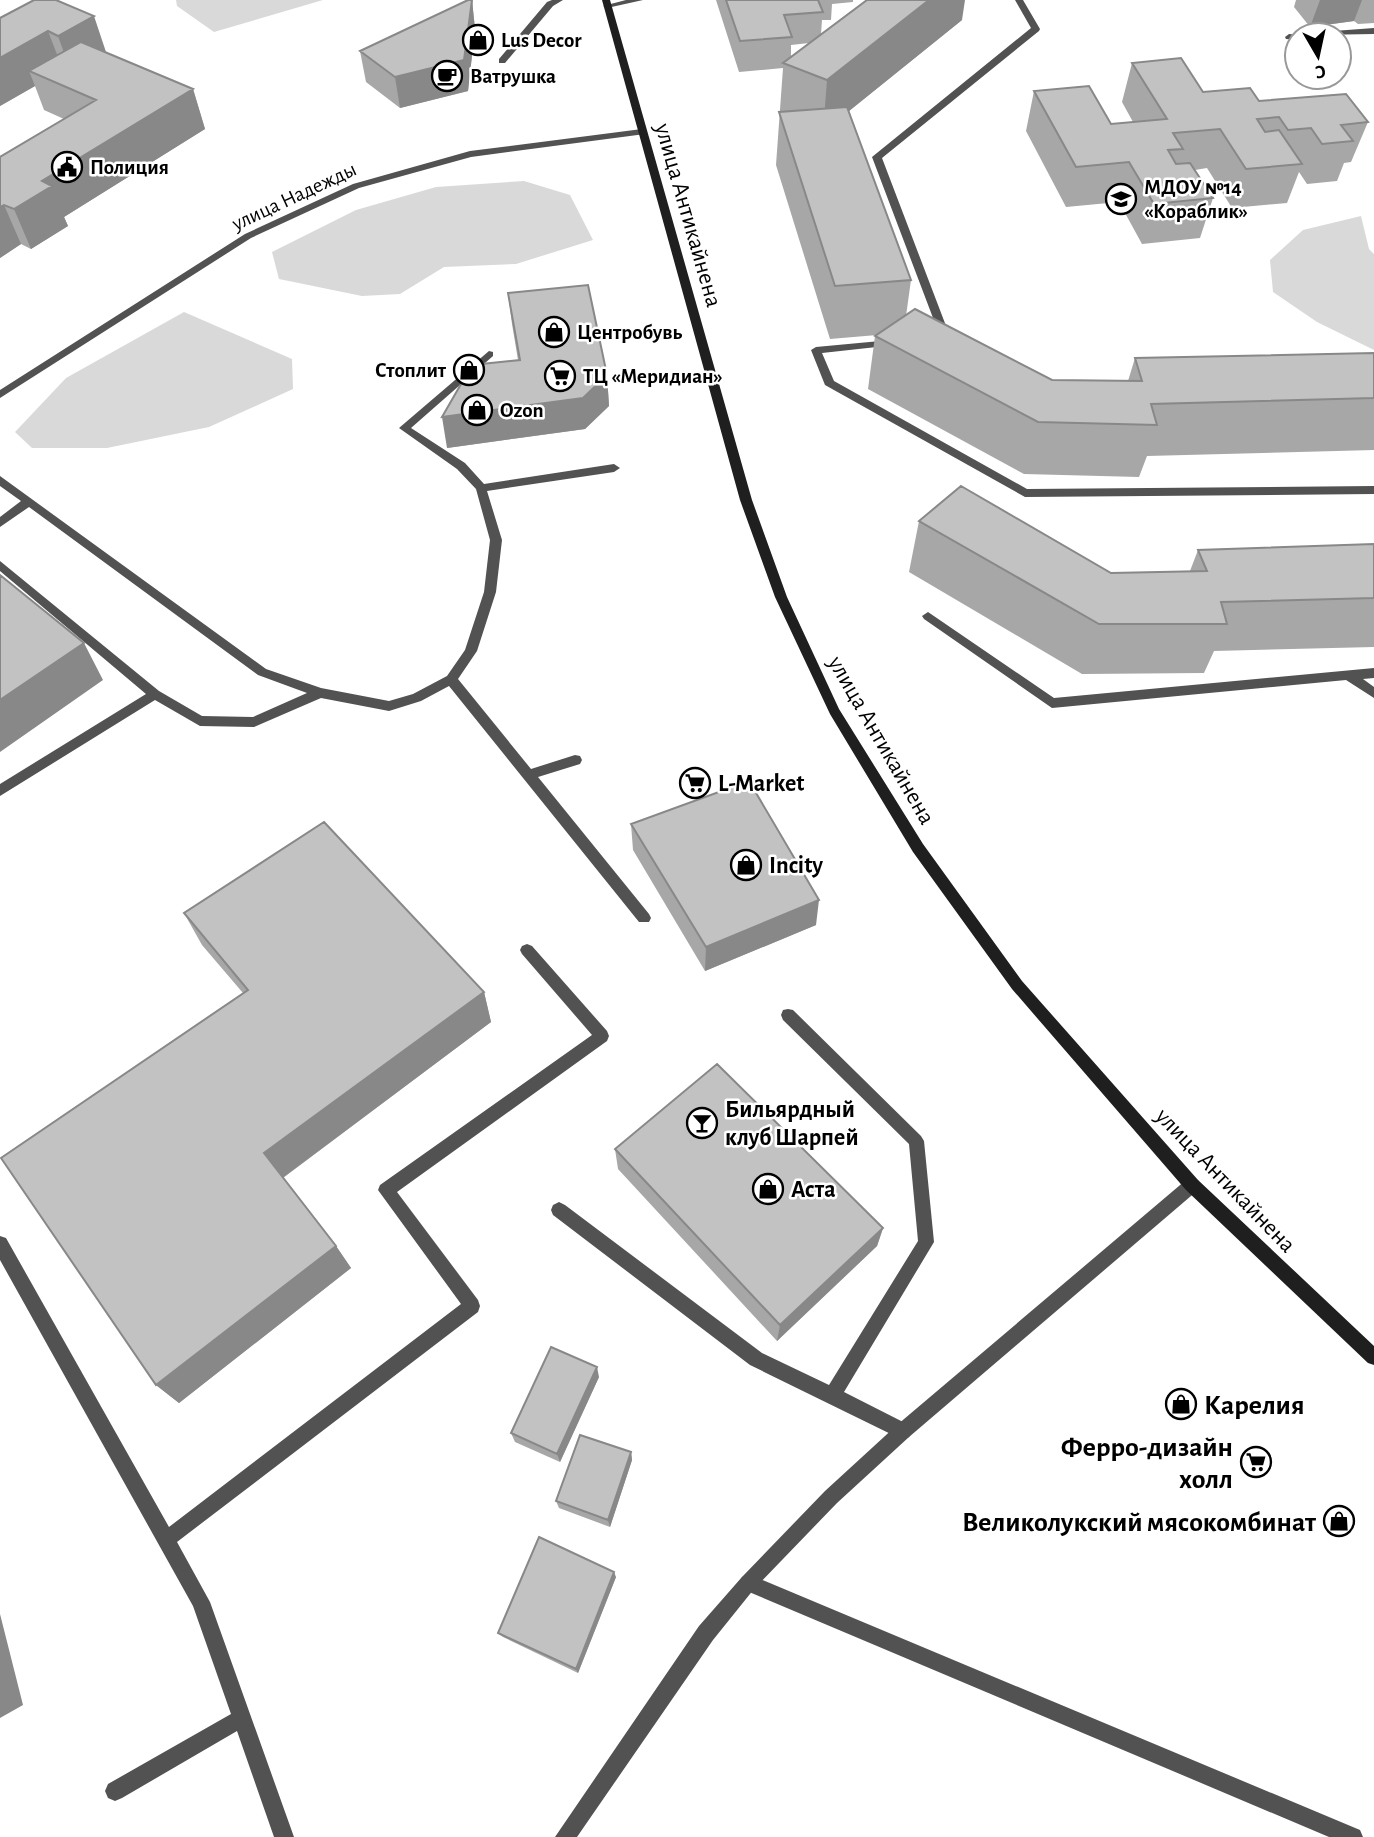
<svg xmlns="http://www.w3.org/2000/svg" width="1374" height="1837" font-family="'Alegreya Sans',sans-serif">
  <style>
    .green { fill: #d9d9d9 }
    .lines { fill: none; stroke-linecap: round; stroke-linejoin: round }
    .lane { fill: #525252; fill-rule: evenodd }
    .street { fill: #525252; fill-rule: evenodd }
    .secondary { fill: #1f1f1f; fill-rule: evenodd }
    .wall { fill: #a7a7a7; fill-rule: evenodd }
    .shaded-wall { fill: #888 }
    .building { fill: #c2c2c2; stroke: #888; stroke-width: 2 }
    .labels { text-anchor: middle; stroke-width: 5; stroke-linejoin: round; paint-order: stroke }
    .far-poi-label { font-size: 21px; font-weight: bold; fill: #000; stroke: #fff; text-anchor: start }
    .far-street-label { font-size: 21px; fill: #000; stroke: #fff }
    .street-label { font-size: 24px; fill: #000; stroke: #fff }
    .poi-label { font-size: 24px; font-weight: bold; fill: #000; stroke: #fff; text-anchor: start }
    .near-poi-label { font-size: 28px; font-weight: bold; fill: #000; stroke: #fff; text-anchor: end }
  </style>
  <rect width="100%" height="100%" fill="#fff"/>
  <!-- green -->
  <path class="green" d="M176,0H323L214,32L177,6Z
    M524,181L570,195L593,240L516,264L444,267L400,294L362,296L279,279L272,252L356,210L436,187Z
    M1361,216L1369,249L1374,254V350L1317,322L1273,292L1270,260L1303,230Z
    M184,312L292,359L293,389L209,427L107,448H32L15,432L66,378Z"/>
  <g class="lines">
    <!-- lane -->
    <path class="lane" d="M552,0H563L553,6L505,63H499V59L547,2Z
      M1015,0H1023L1040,29L1039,31L882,158L951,339L946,342L941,339L872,157L1031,28Z
      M1374,28V34L1316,35L1320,32Z
      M1289,34L1299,35H1297V40L1286,39L1285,37Z
      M891,340L895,341V345L822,353L834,381L1027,489L1374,486V494L1025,497L825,385L811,350L816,347Z
      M489,351L493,352V356L411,428L465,463L484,484L614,464L620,468L614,472L487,491L502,540L496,592L477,651L458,679L531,769L575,755L580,756L582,760L580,764L538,777L649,914L651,918L649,922H639L449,686L421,701L389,711L321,698L254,727L200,726L155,700L0,796V784L146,694L0,571V561L159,691L202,716L253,717L307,693L258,675L29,507L0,527V517L21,501L0,486V476L266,669L321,688L389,701L413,694L447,676L465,650L484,592L490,540L476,489L457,469L399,428Z
      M928,612L1054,698L1374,668V678L1363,679L1374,687V698L1346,680L1052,708L924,619L922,616Z
      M527,944L532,946L607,1031L609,1036L607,1041L397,1192L478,1300L480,1306L478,1312L177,1542L210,1602L294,1837H274L237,1731L122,1798L115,1801L108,1798L105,1791L108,1784L231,1714L193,1606L0,1260V1236L6,1238L169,1527L461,1304L378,1190L380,1185L592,1035L522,954L520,950L522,946Z
      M788,1009L793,1010L921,1136L924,1141L934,1242L844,1392L909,1425L912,1431L909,1437L903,1440L750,1365L553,1215L551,1210L553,1205L559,1202L565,1205L762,1353L829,1385L918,1241L909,1144L783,1020L781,1015L783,1010Z
      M748,1574L1360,1830L1363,1837H1329L742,1589L739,1583L742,1577Z"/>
    <!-- street -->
    <path class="street" d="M626,0H643L607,8L603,6Z
      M642,129L647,132L645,134L471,157L359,188L251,238L0,398V390L245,234L353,184L470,151Z
      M1192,1178L1198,1180L1200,1185L1198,1190L909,1437L837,1503L754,1589L713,1640L577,1837H555L699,1626L742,1577L825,1491L897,1425L1186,1180Z"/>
    <!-- secondary -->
    <path class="secondary" d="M602,0H610L752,500L787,597L839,709L923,844L1022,981L1198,1180L1374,1346V1365L1368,1363L1186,1190L1012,989L913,852L830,714L775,597L740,500Z"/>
  </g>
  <!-- wall -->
  <path class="wall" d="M34,0L106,53L193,89L205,129L64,217L68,226L31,249L21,244L0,258V157L64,119L44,110L35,86L0,106V18Z
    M472,0L475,29L468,91L400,108L366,82L360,51Z
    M716,0H853V2L832,4L831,20H822L821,34L962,20L849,111L911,280L906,316L1052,380L1128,381L1135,358L1374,353V450L1147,456L1139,477L1024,474L868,389L875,336L877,335L830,339L776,165L783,68L739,72ZM809,43L791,58V45Z
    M1296,0H1374V23L1358,24L1354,21L1310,27L1294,7Z
    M1132,63L1203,92L1368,122L1351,162L1344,163L1337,181L1307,184L1299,172L1287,203L1232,208L1207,168L1195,170L1213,198L1200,238L1142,244L1119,202L1066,207L1026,131L1034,91L1111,124L1133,122L1122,102Z
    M508,293L607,375L609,406L585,429L447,448L518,360L512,324Z
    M919,521L1111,573L1190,571L1198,550L1374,544V647L1214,651L1204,673L1082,674L909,572Z
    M631,824L816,925L705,971L633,850Z
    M184,913L484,992L491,1022L283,1178L336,1246L351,1268L179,1403L156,1385L243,993L202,945Z
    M615,1149L883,1228L877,1246L777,1341L618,1169Z
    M599,1377L560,1462L515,1442L511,1433Z
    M631,1452L632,1460L610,1527L559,1508L556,1501Z
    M616,1577L578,1673L503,1637L498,1633Z"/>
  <!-- shaded-wall -->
  <path class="shaded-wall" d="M472,0L475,29L468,91L400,108L395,77Z
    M929,0H965L962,20L823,132L827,80Z
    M1320,0H1362L1354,21L1310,27Z
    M94,16L107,55L72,75L58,36Z
    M48,31L63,70L29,71L35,86L0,106V58Z
    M193,89L205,129L64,217L68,226L31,249L14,209L42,181Z
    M4,205L21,244L0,258V207Z
    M607,375L609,406L585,429L447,448L442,417Z
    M84,643L103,680L0,752V700Z
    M819,900L816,925L705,971L706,947Z
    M484,992L491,1022L281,1179L264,1153Z
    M883,1228L877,1246L777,1341L780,1325Z
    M336,1246L351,1268L179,1403L156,1385Z
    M597,1367L599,1377L560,1462L557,1454Z
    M631,1452L632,1460L610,1527L608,1520Z
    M614,1572L616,1577L578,1673L576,1669Z
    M0,1614L23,1705L0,1718Z"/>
  <!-- building -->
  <path class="building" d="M34,0H56L94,16L58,36L48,31L0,58V18Z
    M468,0H472L464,60L395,77L360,51Z
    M726,0H818L823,12L784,15L792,37L740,41Z
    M867,0H929L827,80L783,63Z
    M81,42L193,89L42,181L52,186L14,209L4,205L0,207V157L96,100L29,71Z
    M1181,58L1203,92L1250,88L1259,101L1346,94L1368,122L1341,125L1353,141L1322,144L1311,128L1288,130L1279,117L1257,119L1265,132L1279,130L1302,164L1246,169L1220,129L1173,133L1183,149L1168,150L1176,164L1190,163L1213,198L1154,204L1129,162L1076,167L1034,91L1089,86L1111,124L1167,119L1132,63Z
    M847,107L911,280L835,286L779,112Z
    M588,285L607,375L583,398L442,417L472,365L520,360L508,293Z
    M915,309L1052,380L1142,381L1135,358L1374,353V398L1151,404L1157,425L1038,422L875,336Z
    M961,486L1111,573L1207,571L1198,550L1374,544V598L1221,602L1227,624H1099L919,521Z
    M0,575L84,643L0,700Z
    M749,781L819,900L706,947L631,824Z
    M324,822L484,992L264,1153L336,1246L156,1385L1,1158L248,990L184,913Z
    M717,1064L883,1228L780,1325L615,1149Z
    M551,1347L597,1367L557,1454L511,1433Z
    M580,1435L631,1452L608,1520L556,1501Z
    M539,1537L614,1572L576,1669L498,1633Z"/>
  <!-- icons -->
  <defs>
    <g id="shop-ring" transform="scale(1.575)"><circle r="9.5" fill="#fff" stroke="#000" stroke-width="1.5"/><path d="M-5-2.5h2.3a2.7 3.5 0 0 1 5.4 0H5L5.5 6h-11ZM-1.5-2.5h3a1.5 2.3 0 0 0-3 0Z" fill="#000"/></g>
    <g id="cafe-ring" transform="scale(1.575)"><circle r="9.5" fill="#fff" stroke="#000" stroke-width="1.5"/><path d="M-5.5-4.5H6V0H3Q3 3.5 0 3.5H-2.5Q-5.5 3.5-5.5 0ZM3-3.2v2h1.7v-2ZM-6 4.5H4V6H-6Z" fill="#000"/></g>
    <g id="civic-ring" transform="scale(1.575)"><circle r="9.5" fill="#fff" stroke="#000" stroke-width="1.5"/><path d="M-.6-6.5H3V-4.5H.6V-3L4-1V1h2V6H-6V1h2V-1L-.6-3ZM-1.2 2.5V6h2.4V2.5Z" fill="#000"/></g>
    <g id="school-ring" transform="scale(1.575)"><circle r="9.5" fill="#fff" stroke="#000" stroke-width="1.5"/><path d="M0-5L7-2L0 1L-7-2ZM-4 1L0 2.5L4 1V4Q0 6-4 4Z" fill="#000"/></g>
    <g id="supermarket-ring" transform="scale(1.575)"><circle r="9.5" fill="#fff" stroke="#000" stroke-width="1.5"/><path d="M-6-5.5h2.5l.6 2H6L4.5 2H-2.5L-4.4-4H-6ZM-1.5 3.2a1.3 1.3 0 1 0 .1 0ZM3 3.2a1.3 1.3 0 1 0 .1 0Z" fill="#000"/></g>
    <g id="bar-ring" transform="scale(1.575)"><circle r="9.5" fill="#fff" stroke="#000" stroke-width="1.5"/><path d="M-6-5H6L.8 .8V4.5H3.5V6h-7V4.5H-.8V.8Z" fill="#000"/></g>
  </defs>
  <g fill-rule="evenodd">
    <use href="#shop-ring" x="478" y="40"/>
    <use href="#cafe-ring" x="447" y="76"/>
    <use href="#civic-ring" x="67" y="167"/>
    <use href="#school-ring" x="1121" y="199"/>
    <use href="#shop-ring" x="554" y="332"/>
    <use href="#shop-ring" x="469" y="370"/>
    <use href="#supermarket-ring" x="560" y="376"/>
    <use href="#shop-ring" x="477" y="410"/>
    <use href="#supermarket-ring" x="695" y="783"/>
    <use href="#shop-ring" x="746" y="865"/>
    <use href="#bar-ring" x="702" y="1123"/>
    <use href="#shop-ring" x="768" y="1189"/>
    <use href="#shop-ring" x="1181" y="1404"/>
    <use href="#supermarket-ring" x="1256" y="1462"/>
    <use href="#shop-ring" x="1339" y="1521"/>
  </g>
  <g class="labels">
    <!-- far-poi labels -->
    <g class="far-poi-label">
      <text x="501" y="47">Lus Decor</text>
      <text x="470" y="83">Ватрушка</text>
      <text x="90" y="174">Полиция</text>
      <text x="1144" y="194">МДОУ №14<tspan x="1144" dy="24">«Кораблик»</tspan></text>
      <text x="577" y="339">Центробувь</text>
      <text x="446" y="377" text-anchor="end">Стоплит</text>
      <text x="583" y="383">ТЦ «Меридиан»</text>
      <text x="500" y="417">Ozon</text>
    </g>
    <!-- far-street labels -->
    <g class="far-street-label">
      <text transform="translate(294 196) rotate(-25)" y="7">улица Надежды</text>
    </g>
    <!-- street labels -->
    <g class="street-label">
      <text transform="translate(689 215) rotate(74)" y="8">улица Антикайнена</text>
      <text transform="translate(882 740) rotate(60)" y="8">улица Антикайнена</text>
      <text transform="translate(1226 1180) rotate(46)" y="8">улица Антикайнена</text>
    </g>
    <!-- poi labels -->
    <g class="poi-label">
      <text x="718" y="791">L-Market</text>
      <text x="769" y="873">Incity</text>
      <text x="725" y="1117">Бильярдный<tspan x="725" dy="28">клуб Шарпей</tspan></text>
      <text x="791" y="1197">Аста</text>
    </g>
    <!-- near-poi labels -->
    <g class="near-poi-label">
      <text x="1204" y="1414" text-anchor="start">Карелия</text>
      <text x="1233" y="1456">Ферро-дизайн<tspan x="1233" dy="32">холл</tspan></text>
      <text x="1316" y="1531">Великолукский мясокомбинат</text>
    </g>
  </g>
  <!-- north arrow -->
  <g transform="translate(1318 56) rotate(171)"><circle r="33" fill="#ffffff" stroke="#999999" stroke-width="2"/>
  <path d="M0-5L12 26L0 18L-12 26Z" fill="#000000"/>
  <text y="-10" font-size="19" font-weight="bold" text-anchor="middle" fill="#000000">С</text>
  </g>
</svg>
